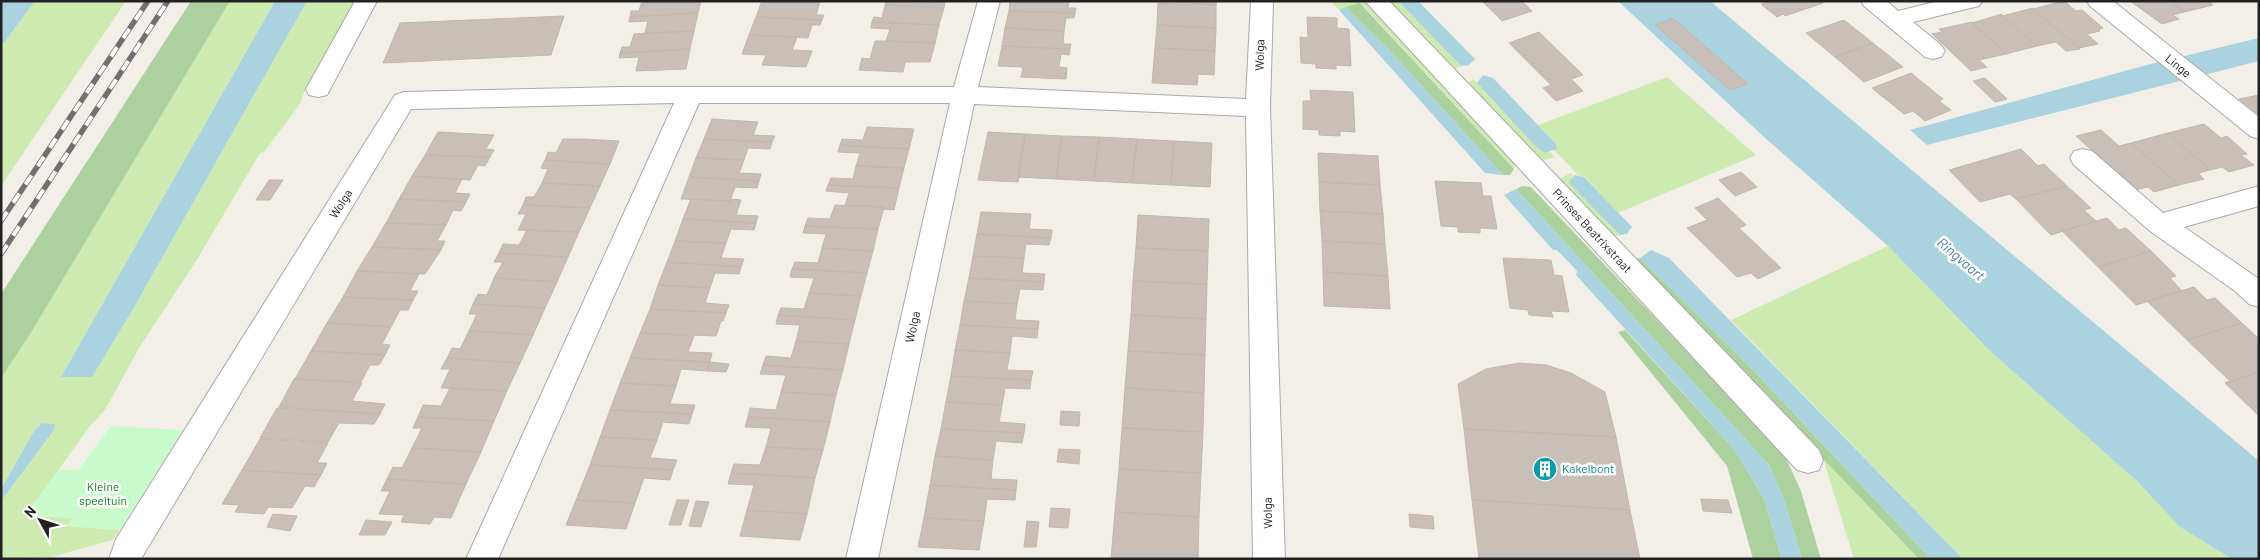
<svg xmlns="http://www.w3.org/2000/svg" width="2260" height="560" font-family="Barlow,sans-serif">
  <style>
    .grass { fill: #cdebb0 }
    .forest { fill: #add19e }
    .park { fill: #c8facc }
    .water { fill: #aad3df }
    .building { fill: #c7bfb8; stroke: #c4b6ab }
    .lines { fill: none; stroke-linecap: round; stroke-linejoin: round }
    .minor-casing { stroke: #a9a9a9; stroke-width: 2 }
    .minor { fill: #fff; fill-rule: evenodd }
    .rail-casing { stroke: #707070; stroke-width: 5.5 }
    .rail { stroke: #fff; stroke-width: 4; stroke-dasharray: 11; stroke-linecap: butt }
    .labels { text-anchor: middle; stroke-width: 5; stroke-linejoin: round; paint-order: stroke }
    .street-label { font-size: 12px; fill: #222; stroke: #fff }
    .culture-label { font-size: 12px; fill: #0d838f; stroke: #fff; text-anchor: start }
    .park-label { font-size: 12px; fill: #0c8416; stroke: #fff }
    .water-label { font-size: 14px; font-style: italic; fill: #4a7aab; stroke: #fff }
  </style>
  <rect width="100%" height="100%" fill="#f2efe9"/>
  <!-- grass -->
  <path class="grass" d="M35,1H126L1,186V47Z
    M230,1H275L61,377H92L132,311L307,1H356L303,95L300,104L264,152L260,153L198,258L139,348L105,410L90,426L26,515L72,518L67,526L120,530L112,540L51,557L1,559V501L54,430L55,424L42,423L34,431L1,489V378L29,336Z
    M1331,1H1364L1516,164L1514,169L1361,3L1339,10Z
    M1392,1H1398L1461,66L1452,70L1391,4Z
    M1667,77L1756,155L1618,213L1585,177L1578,175L1554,150L1557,149L1556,144L1538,125Z
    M1473,79L1535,146L1545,153L1550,152L1555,157L1539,162L1467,84Z
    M1571,173L1574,176L1569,182L1571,185L1620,235L1612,237L1557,180Z
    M1888,246L1991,352L2137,481L2180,527L2232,559H1963L1731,320Z
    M1823,458L1919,559H1854Z"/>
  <!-- forest -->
  <path class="forest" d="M191,1H230L29,336L1,378V294Z
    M1360,3L1514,169L1510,175H1503L1389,50L1345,7Z
    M1522,186L1531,187L1784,454L1801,491L1821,559H1802L1784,500L1769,465L1516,189Z
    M1640,258L1753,370L1931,559H1919L1637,265L1634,259Z
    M1625,330L1734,449L1764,499L1782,559H1753L1727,466L1618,332Z"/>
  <!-- park -->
  <path class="park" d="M111,426L183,430L120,530L67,526L72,518L25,516L58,470H78Z"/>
  <!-- water -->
  <path class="water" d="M1,1H35L1,47Z
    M275,1H307L132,311L92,377H61Z
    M1398,1H1418L1475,59L1469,65L1461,66Z
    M1618,1H1710L2259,461V559H2232L2180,527L2137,481L1991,352L1888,246L1764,137Z
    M1345,7L1389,50L1503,175L1485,173L1339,10Z
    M2259,38V61L1927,145L1910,130L2147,65Z
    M1483,75L1493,78L1556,144L1557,149L1545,153L1535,146L1477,83Z
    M1575,175L1584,177L1632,227L1627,234L1620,235L1571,185L1569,182Z
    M1516,189L1769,465L1784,500L1802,559H1782L1764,499L1734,449L1576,275L1577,271L1557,250H1553L1504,195Z
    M1651,250L1669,258L1963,559H1931L1753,370L1640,258Z
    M42,423L55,424L54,430L1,501V489L34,431Z"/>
  <!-- building -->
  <path class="building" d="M642,1H701L698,13L630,17L631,11H639Z
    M762,1L820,2L816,15H824L822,20L756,17Z
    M886,1H945L944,8L885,5Z
    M1010,1H1069L1068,8H1076L1075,13L1009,11Z
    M1158,1H1217L1216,5Z
    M1482,1H1522L1532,11L1502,21Z
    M1768,1H1822L1823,3L1785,16L1783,14L1777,17L1761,4Z
    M2064,1L2076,11L2082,10L2103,28L2098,30L2100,31L2087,34L2098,44L2079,48L2033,9Z
    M2130,1H2170L2184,12L2173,15L2179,19L2162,24Z
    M2170,1H2208L2213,5L2184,12Z
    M1158,3L1216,5V28L1157,25Z
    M885,5L944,8L939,25L872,22L874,17L882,18Z
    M2033,8V9L2080,49L2066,51L2056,42L2037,46L2002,16Z
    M1009,11L1075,13L1074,18H1066L1064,31L1005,28Z
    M698,13L694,31L645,33L648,21L629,22L630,17Z
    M2002,14V16L2037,46L2006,54L1972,23Z
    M564,16L551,55L383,63L400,23Z
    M756,17L822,20L820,25H812L808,38L749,35Z
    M1307,17L1337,18V28L1349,29L1351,66L1336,65V69L1316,68V64L1301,63L1300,37L1308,38Z
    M1673,18L1748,84L1730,90L1655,25Z
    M1844,20L1873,43L1835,57L1806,33Z
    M872,22L939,25L935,43L886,41L890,29L871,28Z
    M1972,22L2006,54L1979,60L1987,67L1971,71L1932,34L1942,32L1939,29H1940Z
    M1157,25L1216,28L1215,51L1155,48Z
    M1005,28L1064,31L1063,44H1071L1070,49L1002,46Z
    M694,31L690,49L620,53L622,47H630L634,34Z
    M1539,32L1583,75L1571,79L1583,91L1556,101L1543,88L1551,85L1509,43Z
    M749,35L797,37L792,50L812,51L806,67L762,65L766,55L742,54Z
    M875,41H886L935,43L930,62H905L903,72L859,70L862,58L870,59Z
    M1873,43L1903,67L1864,82L1835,57Z
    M1002,46L1070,49L1069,55L1061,54L1059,67L1067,68L1066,79L1021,77L1023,67L998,66Z
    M1155,48L1215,51L1214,75L1198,74L1197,85L1152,83Z
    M690,49L686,69L636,71L639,57L619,58L620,53Z
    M1911,73L1943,99L1939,101L1951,110L1925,121L1913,111L1904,114L1872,88Z
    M1985,78L2007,99L1995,102L1973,81Z
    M1310,90L1353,92L1355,132L1340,131V136L1319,135V130L1303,129V101H1311Z
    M2259,95V115L2239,99Z
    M712,119L758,122L753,135L775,136L772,142L704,139Z
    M2204,124L2221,138L2227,136L2247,154L2241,155L2254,165L2229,172L2222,167L2210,170L2168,133Z
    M867,127L914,129L909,149L840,145L842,139L863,140Z
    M2101,130L2119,146L2131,143L2179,185L2154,192L2148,187L2135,190L2076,136Z
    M438,132L494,135L486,149L494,150L490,157L425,155Z
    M988,132L1025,134L1018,182L978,180Z
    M2168,133L2210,170L2198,173L2204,179L2179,185L2131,143Z
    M1025,134L1062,136L1056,179L1018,177Z
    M1062,136L1099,137L1094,181L1056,179Z
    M1099,137L1137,139L1132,183L1094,181Z
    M563,139H583L619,141L610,164L545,160L548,152L556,153Z
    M704,139L772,142L770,149L748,148L744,160L696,158Z
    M1137,139L1174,141L1171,185L1132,183Z
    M1174,141L1212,143L1210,187L1171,185Z
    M840,145L909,149L904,168L856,166L860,153L838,152Z
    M2021,149L2038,166L2044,164L2067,186L2016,199L2010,194L1980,202L1949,170Z
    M1318,153L1378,156L1380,185L1319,182Z
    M425,155L490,157L485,166L478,165L470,180L412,176Z
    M696,158L744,160L739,173L761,174L759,181L689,177Z
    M545,160L610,164L600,186L542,183L548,169L541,168Z
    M856,166L904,168L899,188L828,185L831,178L853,179Z
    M1741,172L1757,187L1735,196L1719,180Z
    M412,176L462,179L455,193L470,194L466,202L399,199Z
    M689,177L759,181L757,188L735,187L730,201L681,199Z
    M269,180H283L270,200H256Z
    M1435,181L1481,183L1483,196H1491L1497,229L1480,228V233L1458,232V227L1441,226Z
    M1319,182L1380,185L1383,214L1320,211Z
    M542,183L600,186L590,208L523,205L526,197H534Z
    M828,185L899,188L894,210L883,209L884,207L845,205L849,193L826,191Z
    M2067,186L2091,208L2084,210L2096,221L2051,235L2016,199Z
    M1718,198L1746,225L1739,228L1781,268L1758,279L1751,273L1737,277L1687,228L1707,220L1695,208Z
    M399,199L466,202L461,211L453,210L446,225L386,223Z
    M691,199L730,201V199L741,200L736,215L758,216L756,223L683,219Z
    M523,205L590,208L579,232L518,230L526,214H518Z
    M835,205L884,207L878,229L805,226L808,218L830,219Z
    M1320,211L1383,214L1385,244L1322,241Z
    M981,212L1031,214L1029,229L1052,230L1051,238L977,234Z
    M1138,215L1209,219L1208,251L1136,248Z
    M2107,218L2119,230L2126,228L2151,251L2098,267L2062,231Z
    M683,219L756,223L754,230L731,229L726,243L675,241Z
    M386,223L446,225L437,241H445L441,250L372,247Z
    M805,226L878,229L873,251L822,248L826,234L803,233Z
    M527,230L579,232L568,257L499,253L503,244L519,245Z
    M977,234L1051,238L1049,245L1026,244L1024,258L973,256Z
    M675,241L726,243L721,258L744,259L741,267L667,262Z
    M1322,241L1385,244L1388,276L1323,272Z
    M372,247L441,250L425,274L357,271Z
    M822,248L873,251L867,273L792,269L795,262L818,263Z
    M1136,248L1208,251L1207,284L1133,281Z
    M2151,251L2176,276L2170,278L2182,291L2136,305L2098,267Z
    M499,253L568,257L557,282L494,278L503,262H494Z
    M973,256L1024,258L1022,273L1045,274L1044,282L969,278Z
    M1503,258L1551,260L1554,275L1562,276L1569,312L1551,311L1553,317L1529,315L1528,310L1510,308Z
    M667,262L741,267L739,274L715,273L710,288L658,285Z
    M792,269L867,273L861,296L809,293L814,278L790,277Z
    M357,271L419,274L410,291H418L413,300L343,297Z
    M1323,272L1388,276L1390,309L1324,306Z
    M494,278L557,282L545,308L473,304L478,294L487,295Z
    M969,278L1044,282L1043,290L1020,289L1017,304L964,301Z
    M1133,281L1207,284L1206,319L1131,315Z
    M658,285L710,288L705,303L729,305L726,313L650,309Z
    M2194,287L2207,300L2215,298L2242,323L2187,340L2147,301Z
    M809,293L861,296L855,320L778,315L781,308L804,309Z
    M343,297L413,300L408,310H400L391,327L327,323Z
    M964,301L1017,304L1015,320L1039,321L1038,329L960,325Z
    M473,304L545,308L533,335L469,331L477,314H469Z
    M650,309L726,313L723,321H721L716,336L640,333Z
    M778,315L855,320L849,344L796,341L800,325L776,324Z
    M1131,315L1206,319L1205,355L1128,351Z
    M327,323L391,327L382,344L390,345L385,355L311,351Z
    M2242,323L2259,339V372L2225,383L2230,381L2187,340Z
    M960,325L1038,329L1037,338L1012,336L1010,353L955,350Z
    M469,331L533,335L520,363L447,358L452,348L460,349Z
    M640,333L694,336L688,352L712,353L710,362L630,358Z
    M796,341L849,344L843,370L763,365L766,356L791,358Z
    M955,350L1010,353L1007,370L1033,371L1031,380L951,376Z
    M311,351L385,355L379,365H370L361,382L295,379Z
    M1128,351L1205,355L1204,393L1125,388Z
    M447,358L520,363L507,391L441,388L450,369H441Z
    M630,358L710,362L707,371L681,369L676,386L620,383Z
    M709,362L729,364L726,372L707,371Z
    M1519,363L1546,365L1571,373L1605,392L1616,437L1464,429L1458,384L1486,369Z
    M763,365L843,370L836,395L781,392L786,375L760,374Z
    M2259,372V416L2225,383Z
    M951,376L1031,380L1030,389L1005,388L1002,405L946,402Z
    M294,379L362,383L352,401L385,404L380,414L279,407Z
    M620,383L676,386L670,404L695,405L692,414L610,410Z
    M450,388L507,391L494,421L418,417L423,405L441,406Z
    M1125,388L1204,393L1203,432L1122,428Z
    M781,392L836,395L830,422L748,417L750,408L776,410Z
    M946,402L1002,405L999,422L1025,424L1024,433L941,429Z
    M277,408L380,414L374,424L339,423L328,442L260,438Z
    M610,410L692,414L689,424L663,422L657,440L600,437Z
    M1061,411L1080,412L1079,426L1060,425Z
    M418,417L494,421L481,452L412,448L422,428H413Z
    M748,417L830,422L823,450L766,447L771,428L745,427Z
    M1122,428L1203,432L1201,473L1119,469Z
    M941,429L1024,433L1022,443L996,441L993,460L935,456Z
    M1464,429L1616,437L1630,510L1472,500Z
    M600,437L657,440L650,458L677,460L673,470L590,465Z
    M260,439L328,443L317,463H327L321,475L242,470Z
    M766,447L823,450L815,478L731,473L734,464L760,465Z
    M412,448L481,452L466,484L387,479L393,467L402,468Z
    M1059,449L1080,450L1079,464L1057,462Z
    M935,456L993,460L991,479L1017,480L1016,490L930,485Z
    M590,465L673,470L670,480L644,478L635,503L576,500Z
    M1119,469L1201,473L1199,517L1115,512Z
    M242,470L321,475L314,487L305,486L292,508L268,507L264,514L235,512L239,505L222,504Z
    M731,473L815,478L807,514L747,510L754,485L728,484Z
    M387,479L466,484L451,518L434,517L430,524L401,522L404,515L379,514L390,491H381Z
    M930,485L1016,490L1015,500L987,499L984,521L924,518Z
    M1701,499L1728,500L1732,513L1703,511Z
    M576,500L635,503L626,529L566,525Z
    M677,500H689L681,525H669Z
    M1472,500L1630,510L1640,559H1479Z
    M696,501L709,502L701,527L689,526Z
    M1051,508L1070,509L1068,528L1049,527Z
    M747,510L807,514L800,540L740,536Z
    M1115,512L1199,517L1198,559H1111Z
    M273,514L297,516L290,531L267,527Z
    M1409,514L1433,516L1434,529L1410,527Z
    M924,518L984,521L979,550L918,547Z
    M366,520L392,522L385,535H359Z
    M1027,521L1039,522L1036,547H1024Z"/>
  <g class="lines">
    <!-- minor casing -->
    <g class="minor-casing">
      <path id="minor" d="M355,1H377L327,95L318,97L309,95L306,89Z
        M978,1H1000L978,87L1246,99L1251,1H1273L1270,108L1285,559H1253L1246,116L974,104L878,559H846L950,103H699L498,559H466L674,103L411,109L141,559H109L116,539L395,95L404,92L621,87H954Z
        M1365,1H1389L1819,450L1823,460L1819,470L1808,473L1797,470Z
        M1861,1H1887L1898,11L1939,1H1982L1979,6L1913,22L1941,45L1945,51L1941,57L1933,59L1925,57L1864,6Z
        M2087,1H2113L2259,117V139L2250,136L2090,6Z
        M2083,149L2092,151L2163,213L2259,186V206L2184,227L2259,279V307L2249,304L2235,291L2150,231L2074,165L2070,158L2074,151Z"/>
    </g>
    <!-- minor -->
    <use href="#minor" class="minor"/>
    <!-- rail casing -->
    <g class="rail-casing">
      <path id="rail" d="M1,221L148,1
        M1,254L168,1"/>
    </g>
    <!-- rail -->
    <use href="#rail" class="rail"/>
  </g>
  <!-- icons -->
  <defs>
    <g id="building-disc" transform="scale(1.25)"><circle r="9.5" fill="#0f9aa8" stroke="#fff"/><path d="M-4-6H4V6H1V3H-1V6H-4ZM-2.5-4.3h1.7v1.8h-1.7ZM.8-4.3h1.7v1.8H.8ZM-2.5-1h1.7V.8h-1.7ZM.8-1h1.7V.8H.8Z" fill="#fff"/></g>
  </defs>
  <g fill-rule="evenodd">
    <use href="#building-disc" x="1545" y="469"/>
  </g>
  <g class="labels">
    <!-- street labels -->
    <g class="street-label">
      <text transform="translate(1260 55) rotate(-88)" y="4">Wolga</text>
      <text transform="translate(2178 66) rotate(39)" y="4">Linge</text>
      <text transform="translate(341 204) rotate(-58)" y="4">Wolga</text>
      <text transform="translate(1592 231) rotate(47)" y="4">Prinses Beatrixstraat</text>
      <text transform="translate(913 327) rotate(-78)" y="4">Wolga</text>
      <text transform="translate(1268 513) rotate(-91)" y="4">Wolga</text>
    </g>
    <!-- culture labels -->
    <g class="culture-label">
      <text x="1562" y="473">Kakelbont</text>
    </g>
    <!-- park labels -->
    <g class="park-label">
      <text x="103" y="491">Kleine<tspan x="103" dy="14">speeltuin</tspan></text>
    </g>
    <!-- water labels -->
    <g class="water-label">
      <text transform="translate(1961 259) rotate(41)" y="5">Ringvaart</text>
    </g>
  </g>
  <!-- border -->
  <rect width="2260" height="560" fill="none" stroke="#222222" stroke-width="5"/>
  <!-- north arrow -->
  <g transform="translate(40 520) rotate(310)" stroke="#ffffff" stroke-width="4" paint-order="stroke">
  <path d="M0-4L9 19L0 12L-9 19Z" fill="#222222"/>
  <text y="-8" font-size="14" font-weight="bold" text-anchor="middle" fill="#222222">N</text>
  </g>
</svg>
